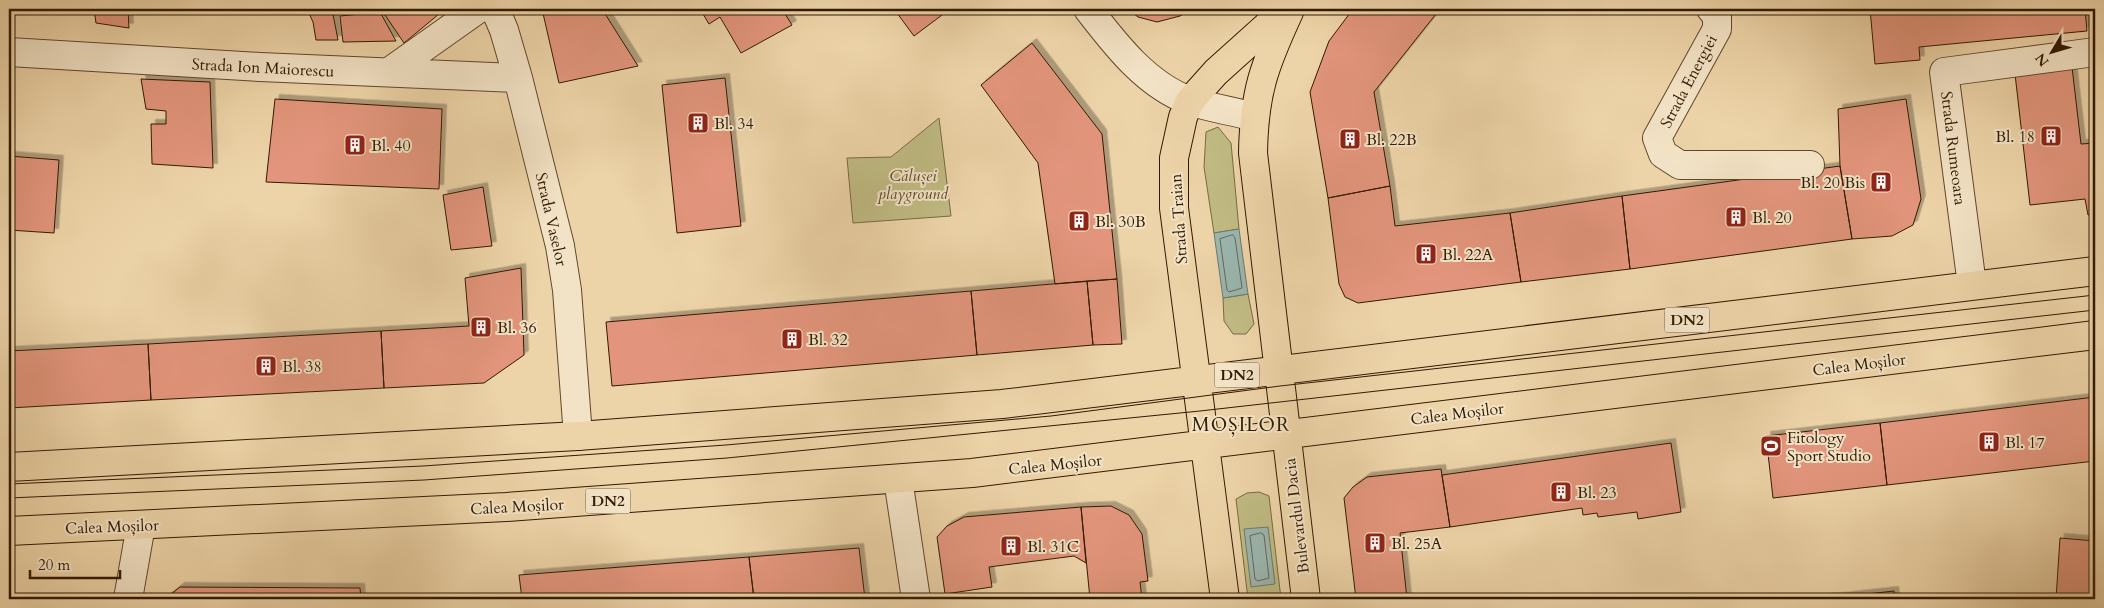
<svg xmlns="http://www.w3.org/2000/svg" width="2104" height="608" font-family="Cardo,serif">
  <style>
    .green { fill: #c0bb83; stroke: #786a42 }
    .water { fill: #9bb7b0; stroke: #71786a }
    .lines { fill: none; stroke-linecap: round; stroke-linejoin: round }
    .shore { stroke: #666858; stroke-width: 1 }
    .building { fill: #e2957b; stroke: #311a00; filter: url(#shadow) }
    .minor-casing { stroke: #60482a; stroke-width: 30 }
    .major-casing { stroke: #311a00; stroke-width: 30 }
    .minor { stroke: #f3e3c6; stroke-width: 28 }
    .major { stroke: #edd4a8; stroke-width: 28 }
    .tram { stroke: #311a00; stroke-width: 1 }
    .labels { text-anchor: middle; stroke-width: 4; stroke-linejoin: round; paint-order: stroke }
    .shield { fill: #f3e3c6; stroke: #6b563b; stroke-width: 1 }
    .shield-label { font-size: 15px; font-weight: bold; fill: #311a00 }
    .street-label { font-size: 16px; fill: #311a00; stroke: #f3e3c6 }
    .poi-label { font-size: 16px; fill: #311a00; stroke: #f3e3c6; text-anchor: start }
    .park-label { font-size: 16px; font-style: italic; fill: #5c4a27; stroke: #f3e3c6 }
    .quarter-label { font-size: 19px; letter-spacing: 1px; fill: #311a00; stroke: #f3e3c6 }
  </style>
  <defs>
    <filter id="shadow"><feDropShadow dx="4.5" dy="-4.5" stdDeviation="0" flood-color="#0004"/></filter>
  </defs>
  <rect width="100%" height="100%" fill="#edd4a8"/>
  <filter id="stains"><feTurbulence type="fractalNoise" baseFrequency=".004" numOctaves="4"/><feColorMatrix values="0 0 0 0 .2 0 0 0 0 .09 0 0 0 0 .02 0 0 0 .5 -.17"/></filter>
  <radialGradient id="worn" r=".72"><stop offset=".6" stop-color="#630" stop-opacity="0"/><stop offset="1" stop-color="#630" stop-opacity=".3"/></radialGradient>
  <!-- green -->
  <path class="green" d="M939,118L951,216L853,223L847,158L891,157Z
    M1218,127L1231,143L1239,229L1214,233L1204,167L1206,132Z
    M1248,294L1254,324L1246,334H1233L1224,321L1223,298Z
    M1259,492L1269,496L1281,599H1248L1236,499L1247,493Z"/>
  <!-- water -->
  <path class="water" d="M1239,229L1248,294L1223,298L1214,233Z
    M1268,527L1275,584L1251,587L1244,529Z"/>
  <g class="lines">
    <!-- shore -->
    <path class="shore" d="M1233,235L1235,238L1242,288L1229,292L1227,290L1220,239Z
      M1261,533L1264,535L1269,578L1258,581L1255,579L1250,536Z"/>
  </g>
  <!-- building -->
  <path class="building" d="M94,9H128L129,28L96,23Z
    M307,9H332L338,40H316L313,22Z
    M381,9H437L439,14L404,43Z
    M542,9H602L638,66L559,83Z
    M700,9H782L792,25L741,53L720,17L709,24Z
    M894,9H950L914,36Z
    M1128,9H1192L1180,16L1157,22L1138,17Z
    M1353,9H1440L1374,92L1390,186L1328,198L1310,92L1329,41Z
    M1870,9H2085L2087,31L1919,47L1920,60L1875,64Z
    M380,12L396,41L343,42L340,16Z
    M1032,43L1102,134L1117,279L1055,284L1038,163L981,85Z
    M2072,67L2081,144L2095,143V214L2088,215L2085,199L2030,205L2015,74Z
    M725,78L741,226L677,233L662,85Z
    M141,79L210,82L213,168L152,164L151,124H166V111L146,109Z
    M275,99L442,109L439,189L266,182Z
    M1906,99L1921,199L1913,225L1892,236L1852,239L1840,166L1838,109Z
    M9,156L59,160L54,233L9,230Z
    M1840,166L1852,239L1630,269L1622,196Z
    M1390,186L1395,226L1510,213L1521,282L1358,303L1345,297L1339,284L1328,198Z
    M483,187L492,246L451,250L443,195Z
    M1622,196L1630,269L1521,282L1510,213Z
    M521,268L524,355L484,383L384,388L381,331L469,326L465,278Z
    M1117,279L1122,344L1093,345L1087,281Z
    M1087,281L1093,345L977,355L971,291Z
    M971,291L977,355L612,386L606,322Z
    M381,331L384,388L151,400L148,344Z
    M148,344L151,400L9,408V351Z
    M2095,397V461L1887,485L1880,423Z
    M1880,423L1887,485L1773,498L1766,436Z
    M1671,443L1681,512L1638,519L1637,512L1598,517L1597,513L1583,515L1582,508L1450,527L1442,475Z
    M1441,469L1450,527L1400,533L1407,599H1356L1344,498L1353,487L1367,477Z
    M1111,506L1129,515L1142,534L1148,581L1140,582L1142,599H1090L1081,507Z
    M1081,507L1086,563L1074,556L989,567L992,587L945,594L937,537L947,526L964,517Z
    M2060,538L2095,541V599H2056Z
    M859,548L865,599H754L749,557Z
    M749,557L754,599H522L519,575Z
    M180,587L360,588L361,599H165Z
    M1894,591L1895,599H1815L1840,597Z"/>
  <g class="lines">
    <!-- minor casing -->
    <g class="minor-casing">
      <path id="minor" d="M495,9L504,30L518,78L560,246L567,290L578,436
        M1088,9C1115,44 1146,85 1190,101C1210,108 1233,111 1254,117
        M1711,9L1717,16V29L1657,138L1663,154L1680,165H1810
        M9,52L260,67L518,78
        M389,72L478,9
        M1972,285L1944,72L2095,52
        M898,479L916,599
        M128,599L141,525"/>
    </g>
    <!-- major casing -->
    <g class="major-casing">
      <path id="major" d="M1289,12C1264,66 1254,93 1253,153L1306,599
        M9,467L578,436L1002,404L2095,271
        M9,531L506,507L972,473L2095,335
        M1225,599L1174,208V158L1183,117L1190,101L1216,72L1286,9"/>
    </g>
    <!-- minor -->
    <use href="#minor" class="minor"/>
    <!-- major -->
    <use href="#major" class="major"/>
    <!-- tram -->
    <path class="tram" d="M9,484L423,466L726,445L1051,416L1280,386L2095,295
      M9,498L424,480L727,458L1200,411L2095,310"/>
  </g>
  <!-- icons -->
  <defs>
    <g id="building-square" transform="scale(1.125)"><rect x="-9" y="-9" width="18" height="18" rx="4" fill="#8f2418" stroke="#f3e3c6"/><path d="M-4-6H4V6H1V3H-1V6H-4ZM-2.5-4.3h1.7v1.8h-1.7ZM.8-4.3h1.7v1.8H.8ZM-2.5-1h1.7V.8h-1.7ZM.8-1h1.7V.8H.8Z" fill="#fff"/></g>
    <g id="stadium-square" transform="scale(1.125)"><rect x="-9" y="-9" width="18" height="18" rx="4" fill="#8f2418" stroke="#f3e3c6"/><path d="M0-5a6.5 5 0 1 0 0 10a6.5 5 0 1 0 0-10ZM-3.5-1.8h7v3.6h-7Z" fill="#fff"/></g>
  </defs>
  <g fill-rule="evenodd">
    <use href="#building-square" x="698" y="123"/>
    <use href="#building-square" x="2051" y="136"/>
    <use href="#building-square" x="1350" y="139"/>
    <use href="#building-square" x="355" y="145"/>
    <use href="#building-square" x="1881" y="182"/>
    <use href="#building-square" x="1736" y="217"/>
    <use href="#building-square" x="1079" y="221"/>
    <use href="#building-square" x="1426" y="254"/>
    <use href="#building-square" x="481" y="327"/>
    <use href="#building-square" x="792" y="339"/>
    <use href="#building-square" x="266" y="366"/>
    <use href="#building-square" x="1989" y="442"/>
    <use href="#stadium-square" x="1771" y="446"/>
    <use href="#building-square" x="1561" y="492"/>
    <use href="#building-square" x="1375" y="543"/>
    <use href="#building-square" x="1011" y="546"/>
  </g>
  <g class="labels">
    <!-- shield labels -->
    <g class="shield">
      <rect x="1664.5" y="307.5" width="45" height="25" rx="4"/>
      <rect x="1214.5" y="362.5" width="45" height="25" rx="4"/>
      <rect x="585.5" y="488.5" width="45" height="25" rx="4"/>
    </g>
    <g class="shield-label">
      <text x="1687" y="325">DN2</text>
      <text x="1237" y="380">DN2</text>
      <text x="608" y="506">DN2</text>
    </g>
    <!-- street labels -->
    <g class="street-label">
      <text transform="translate(263 67) rotate(3)" y="6">Strada Ion Maiorescu</text>
      <text transform="translate(1688 81) rotate(-62)" y="6">Strada Energiei</text>
      <text transform="translate(1954 148) rotate(83)" y="6">Strada Rumeoara</text>
      <text transform="translate(552 219) rotate(77)" y="6">Strada Vaselor</text>
      <text transform="translate(1178 219) rotate(-94)" y="6">Strada Traian</text>
      <text transform="translate(1859 364) rotate(-7)" y="6">Calea Moșilor</text>
      <text transform="translate(1457 413) rotate(-7)" y="6">Calea Moșilor</text>
      <text transform="translate(1055 464) rotate(-6)" y="6">Calea Moșilor</text>
      <text transform="translate(517 506) rotate(-3)" y="6">Calea Moșilor</text>
      <text transform="translate(1296 516) rotate(-97)" y="6">Bulevardul Dacia</text>
      <text transform="translate(112 526) rotate(-2)" y="6">Calea Moșilor</text>
    </g>
    <!-- poi labels -->
    <g class="poi-label">
      <text x="714" y="129">Bl. 34</text>
      <text x="2035" y="142" text-anchor="end">Bl. 18</text>
      <text x="1366" y="145">Bl. 22B</text>
      <text x="371" y="151">Bl. 40</text>
      <text x="1865" y="188" text-anchor="end">Bl. 20 Bis</text>
      <text x="1752" y="223">Bl. 20</text>
      <text x="1095" y="227">Bl. 30B</text>
      <text x="1442" y="260">Bl. 22A</text>
      <text x="497" y="333">Bl. 36</text>
      <text x="808" y="345">Bl. 32</text>
      <text x="282" y="372">Bl. 38</text>
      <text x="1787" y="443">Fitology<tspan x="1787" dy="18">Sport Studio</tspan></text>
      <text x="2005" y="448">Bl. 17</text>
      <text x="1577" y="498">Bl. 23</text>
      <text x="1391" y="549">Bl. 25A</text>
      <text x="1027" y="552">Bl. 31C</text>
    </g>
    <!-- park labels -->
    <g class="park-label">
      <text x="913" y="181">Călușei<tspan x="913" dy="18">playground</tspan></text>
    </g>
    <!-- quarter labels -->
    <g class="quarter-label">
      <text x="1241" y="431">MOȘILOR</text>
    </g>
  </g>
  <!-- margin -->
  <rect width="2104" height="608" fill="none" stroke="#edd4a8" stroke-width="30"/>
  <rect x="10" y="10" width="2084" height="588" fill="none" stroke="#311a00" stroke-width="2.5"/>
  <rect x="15" y="15" width="2074" height="578" fill="none" stroke="#311a00"/>
  <!-- north arrow -->
  <g transform="translate(2052 52) rotate(232)" stroke="#f3e3c6" stroke-width="4" paint-order="stroke">
  <path d="M0-4L9 19L0 12L-9 19Z" fill="#311a00"/>
  <text y="-8" font-size="14" font-weight="bold" text-anchor="middle" fill="#311a00">N</text>
  </g>
  <!-- scale -->
  <path d="M30 570v8h90v-8" fill="none" stroke="#311a00" stroke-width="2.5"/>
  <text x="38" y="570" font-size="15" fill="#311a00" stroke="#f3e3c6" stroke-width="4" paint-order="stroke">20 m</text>
  <rect width="100%" height="100%" filter="url(#stains)"/>
  <rect width="100%" height="100%" fill="url(#worn)"/>
</svg>
